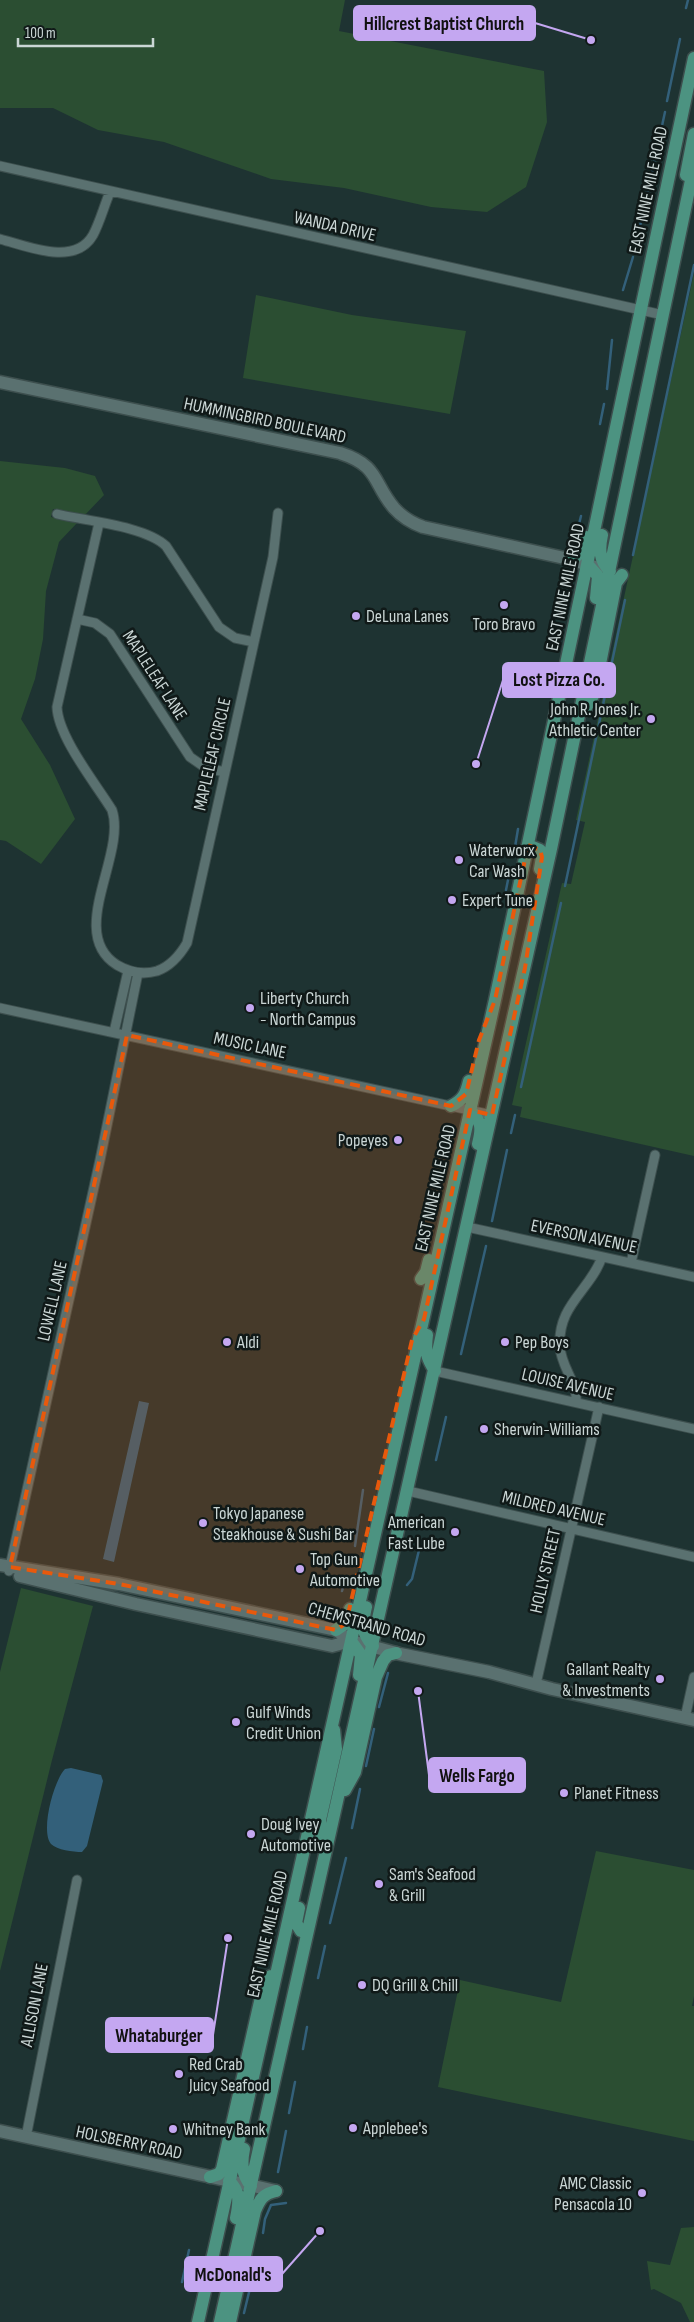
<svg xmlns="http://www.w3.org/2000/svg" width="694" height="2322" font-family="'Sofia Sans Condensed',sans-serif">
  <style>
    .green { fill: #2b4e32 }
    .water { fill: #33607a }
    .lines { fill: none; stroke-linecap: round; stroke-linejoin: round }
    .stream { stroke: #33607a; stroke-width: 2.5 }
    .street-casing { stroke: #3d4f4e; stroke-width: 11 }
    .secondary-casing { stroke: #3d4f4e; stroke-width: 15 }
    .primary-casing { stroke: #3d4f4e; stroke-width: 15 }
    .street { stroke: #5a7170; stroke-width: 9 }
    .secondary { stroke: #5a7170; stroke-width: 12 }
    .primary { stroke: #4c9381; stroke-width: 12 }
    .marked { fill: #e8590c; fill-opacity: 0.2; stroke: #e8590c; stroke-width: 4; stroke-dasharray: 10 6; stroke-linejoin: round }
    .poi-dot { fill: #c4a7f1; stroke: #101918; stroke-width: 2 }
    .labels { text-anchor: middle; stroke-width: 5; stroke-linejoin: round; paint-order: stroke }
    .street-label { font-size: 18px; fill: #cad6d5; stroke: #101918 }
    .poi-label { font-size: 18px; fill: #cad6d5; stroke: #101918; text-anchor: start }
    .leader { fill: none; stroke: #c4a7f1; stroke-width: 2 }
    .callout-dot { fill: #c4a7f1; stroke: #101918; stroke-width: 2 }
    .callout { fill: #c4a7f1; stroke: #c4a7f1; stroke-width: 2 }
    .callout-label { font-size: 19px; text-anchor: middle; font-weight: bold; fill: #111 }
  </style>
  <rect width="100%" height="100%" fill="#1e3332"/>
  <!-- green -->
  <path class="green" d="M0,0H345L339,31L544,71L547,122L526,187L487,212L431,207L344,188L271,179L164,142L98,130L53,108H0Z
    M694,273V1156L520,1117L522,1107L512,1105L562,883L571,884L585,822L576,820Z
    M256,295L352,315L466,331L450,414L243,378Z
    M0,461L65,468L95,476L104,495L84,516L53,509L51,517L77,523L59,542L46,591L43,639L35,679L21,719L50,765L75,819L41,864L6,841L0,840Z
    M21,1588L93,1606L52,1760L0,1971V1672Z
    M596,1851L694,1870V1996L692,2006H694V2141L438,2087L460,1980L561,2002Z
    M694,2227V2322H690L681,2303L654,2289L651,2290L647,2261L670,2265L681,2228Z"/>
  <!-- water -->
  <path class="water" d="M139,1401L149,1403L114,1562L103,1559Z
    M71,1768L101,1775L103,1781L87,1846L82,1852C73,1852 57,1850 51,1844C40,1831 54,1780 65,1769Z"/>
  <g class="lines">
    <!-- stream -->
    <path class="stream" d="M686,8L688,0
      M667,101L680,39
      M652,172L665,112
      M635,248L650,182
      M623,290L633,257
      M607,389L612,340
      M600,424L604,404
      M575,540L581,516
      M633,555L694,265
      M514,853L518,829
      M565,886L625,600
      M506,890L509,875
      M521,1087L561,903
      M511,1133L515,1115
      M492,1221L507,1150
      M461,1354L486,1246
      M436,1460L446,1417
      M355,1546L363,1490
      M407,1585L412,1579L420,1546
      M342,1591L346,1577
      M379,1707L388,1673
      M366,1766L374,1729
      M352,1828L360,1789
      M330,1923L346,1858
      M318,1978L325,1946
      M303,2049L307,2027
      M289,2113L295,2082
      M278,2172L286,2131
      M263,2233L265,2219L271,2205L286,2203
      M182,2282L189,2250
      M244,2313L252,2280"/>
    <!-- street casing -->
    <g class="street-casing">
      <path id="street" d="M0,166L663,315
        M0,239C27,246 75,267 93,235C100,222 104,206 110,192
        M57,514C86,521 145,526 166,546L219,627L235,638L254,642
        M99,523L57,707C58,737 96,784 112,810C127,855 66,933 117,965C129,972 143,975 157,971C171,966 180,955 187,943L273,557L278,513
        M77,619L95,623L110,634L190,757L206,768L225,772
        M0,1008L492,1115
        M114,1032L128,971
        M467,1227L694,1277
        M631,1263L655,1155
        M435,1371L694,1429
        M576,1402C578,1383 561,1367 560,1347C557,1305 590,1291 602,1257
        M408,1491L694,1557
        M9,1571L100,1160L138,973
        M536,1684L599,1407
        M685,1718L694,1677
        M26,2137L77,1880"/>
    </g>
    <!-- secondary casing -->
    <g class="secondary-casing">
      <path id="secondary" d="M0,382L340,453C380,466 372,482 394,508C402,517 412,523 423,527L569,559L598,568
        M0,1565L119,1584L336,1630L351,1641L400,1654L489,1672L552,1689L694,1720
        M20,1576L136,1604L332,1646L351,1641
        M0,2131L276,2191"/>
    </g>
    <!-- primary casing -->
    <g class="primary-casing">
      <path id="primary" d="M686,175L694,134
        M602,535C599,549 599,560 610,571
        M572,560L582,551L586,537
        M588,565L598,576L596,598
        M584,711L594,694L616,583L622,575
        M528,845L540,850L542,857L540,869
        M451,1106C463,1100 466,1094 469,1081
        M470,1110C482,1122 482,1128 478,1144
        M421,1279L426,1272L429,1260
        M427,1335C425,1351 426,1357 435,1371
        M366,1607C362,1624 361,1632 373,1646
        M336,1630L346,1623L350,1609
        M351,1641L361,1655L359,1675
        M345,1790L355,1772L376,1677L383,1661L388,1655L396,1653
        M322,1837L320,1832V1820L336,1749L334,1730
        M299,1908L296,1923L301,1931
        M244,2149C241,2164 242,2174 251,2186
        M210,2177L219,2174L222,2169L262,1993L271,1976
        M229,2181C241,2192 239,2203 236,2218
        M198,2322L495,1000L694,58
        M220,2322L551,849L694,166
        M230,2322L255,2211C260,2199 263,2194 276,2191"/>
    </g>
    <!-- street -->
    <use href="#street" class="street"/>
    <!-- secondary -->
    <use href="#secondary" class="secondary"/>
    <!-- primary -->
    <use href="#primary" class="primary"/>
  </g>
  <!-- marked area -->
  <path class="marked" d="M528,845L540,850L542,857L525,968L492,1115L470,1110L424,1319L412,1340L346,1623L336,1630L119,1584L10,1567L127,1035L451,1106L466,1094L479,1040L495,1000Z"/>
  <!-- markers -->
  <g class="poi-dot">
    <circle cx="504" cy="605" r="5"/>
    <circle cx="356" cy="616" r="5"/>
    <circle cx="651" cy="719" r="5"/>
    <circle cx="459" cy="860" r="5"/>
    <circle cx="452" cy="900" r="5"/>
    <circle cx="250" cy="1008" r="5"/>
    <circle cx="398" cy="1140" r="5"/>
    <circle cx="227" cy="1342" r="5"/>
    <circle cx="505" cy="1342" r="5"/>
    <circle cx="484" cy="1429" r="5"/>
    <circle cx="203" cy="1523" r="5"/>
    <circle cx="455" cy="1532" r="5"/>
    <circle cx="300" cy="1569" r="5"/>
    <circle cx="660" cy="1679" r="5"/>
    <circle cx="236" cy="1722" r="5"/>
    <circle cx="564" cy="1793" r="5"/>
    <circle cx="251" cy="1834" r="5"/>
    <circle cx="379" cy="1884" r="5"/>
    <circle cx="362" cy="1985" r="5"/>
    <circle cx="179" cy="2074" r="5"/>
    <circle cx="353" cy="2128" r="5"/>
    <circle cx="173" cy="2129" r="5"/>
    <circle cx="642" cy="2193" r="5"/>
  </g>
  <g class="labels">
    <!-- street labels -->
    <g class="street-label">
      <text transform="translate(648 190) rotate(-78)" y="6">EAST NINE MILE ROAD</text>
      <text transform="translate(335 226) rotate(13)" y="6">WANDA DRIVE</text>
      <text transform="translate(265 420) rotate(12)" y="6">HUMMINGBIRD BOULEVARD</text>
      <text transform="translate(565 587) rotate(-78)" y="6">EAST NINE MILE ROAD</text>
      <text transform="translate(155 675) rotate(57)" y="6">MAPLELEAF LANE</text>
      <text transform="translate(212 754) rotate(-77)" y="6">MAPLELEAF CIRCLE</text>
      <text transform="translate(250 1045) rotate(12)" y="6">MUSIC LANE</text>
      <text transform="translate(435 1188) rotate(-77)" y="6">EAST NINE MILE ROAD</text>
      <text transform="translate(584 1236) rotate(12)" y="6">EVERSON AVENUE</text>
      <text transform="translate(52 1301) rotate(-77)" y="6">LOWELL LANE</text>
      <text transform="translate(568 1384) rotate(13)" y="6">LOUISE AVENUE</text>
      <text transform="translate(554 1508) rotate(13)" y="6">MILDRED AVENUE</text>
      <text transform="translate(545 1571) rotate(-77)" y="6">HOLLY STREET</text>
      <text transform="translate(367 1624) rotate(16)" y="6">CHEMSTRAND ROAD</text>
      <text transform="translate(267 1934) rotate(-77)" y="6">EAST NINE MILE ROAD</text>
      <text transform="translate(34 2005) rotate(-79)" y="6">ALLISON LANE</text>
      <text transform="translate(129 2142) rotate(12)" y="6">HOLSBERRY ROAD</text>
    </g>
    <!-- poi labels -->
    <g class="poi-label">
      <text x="366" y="622">DeLuna Lanes</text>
      <text x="504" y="630" text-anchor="middle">Toro Bravo</text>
      <text x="641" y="715" text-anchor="end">John R. Jones Jr.<tspan x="641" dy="21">Athletic Center</tspan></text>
      <text x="469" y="856">Waterworx<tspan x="469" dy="21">Car Wash</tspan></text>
      <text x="462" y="906">Expert Tune</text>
      <text x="260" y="1004">Liberty Church<tspan x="260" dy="21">- North Campus</tspan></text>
      <text x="388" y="1146" text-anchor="end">Popeyes</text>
      <text x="237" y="1348">Aldi</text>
      <text x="515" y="1348">Pep Boys</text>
      <text x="494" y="1435">Sherwin-Williams</text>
      <text x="213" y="1519">Tokyo Japanese<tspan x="213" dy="21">Steakhouse &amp; Sushi Bar</tspan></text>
      <text x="445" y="1528" text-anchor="end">American<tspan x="445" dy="21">Fast Lube</tspan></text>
      <text x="310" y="1565">Top Gun<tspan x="310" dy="21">Automotive</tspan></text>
      <text x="650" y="1675" text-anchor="end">Gallant Realty<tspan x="650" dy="21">&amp; Investments</tspan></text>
      <text x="246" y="1718">Gulf Winds<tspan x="246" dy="21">Credit Union</tspan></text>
      <text x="574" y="1799">Planet Fitness</text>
      <text x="261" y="1830">Doug Ivey<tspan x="261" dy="21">Automotive</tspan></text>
      <text x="389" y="1880">Sam's Seafood<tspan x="389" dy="21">&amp; Grill</tspan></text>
      <text x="372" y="1991">DQ Grill &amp; Chill</text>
      <text x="189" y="2070">Red Crab<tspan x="189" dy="21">Juicy Seafood</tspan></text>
      <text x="363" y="2134">Applebee's</text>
      <text x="183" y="2135">Whitney Bank</text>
      <text x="632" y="2189" text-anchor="end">AMC Classic<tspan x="632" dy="21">Pensacola 10</tspan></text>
    </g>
  </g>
  <!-- callouts -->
  <path class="leader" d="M591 40L535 23M476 764L503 680M418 1691L429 1775M228 1938L213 2035M320 2231L282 2274"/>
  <g class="callout-dot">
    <circle cx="591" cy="40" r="5"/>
    <circle cx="476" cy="764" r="5"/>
    <circle cx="418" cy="1691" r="5"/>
    <circle cx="228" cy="1938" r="5"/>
    <circle cx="320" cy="2231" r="5"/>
  </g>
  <g class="callout">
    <rect x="354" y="6" width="181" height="34" rx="5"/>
    <rect x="503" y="663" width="112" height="34" rx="5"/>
    <rect x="429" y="1758" width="96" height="34" rx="5"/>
    <rect x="106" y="2018" width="107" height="34" rx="5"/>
    <rect x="185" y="2257" width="97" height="34" rx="5"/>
  </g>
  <g class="callout-label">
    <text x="444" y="30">Hillcrest Baptist Church</text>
    <text x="559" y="686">Lost Pizza Co.</text>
    <text x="477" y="1782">Wells Fargo</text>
    <text x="159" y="2042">Whataburger</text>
    <text x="233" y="2281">McDonald's</text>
  </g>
  <!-- scale -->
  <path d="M18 38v8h135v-8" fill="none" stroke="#cad6d5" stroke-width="2.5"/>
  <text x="25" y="38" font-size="15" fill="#cad6d5" stroke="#101918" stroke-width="4" paint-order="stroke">100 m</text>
</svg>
